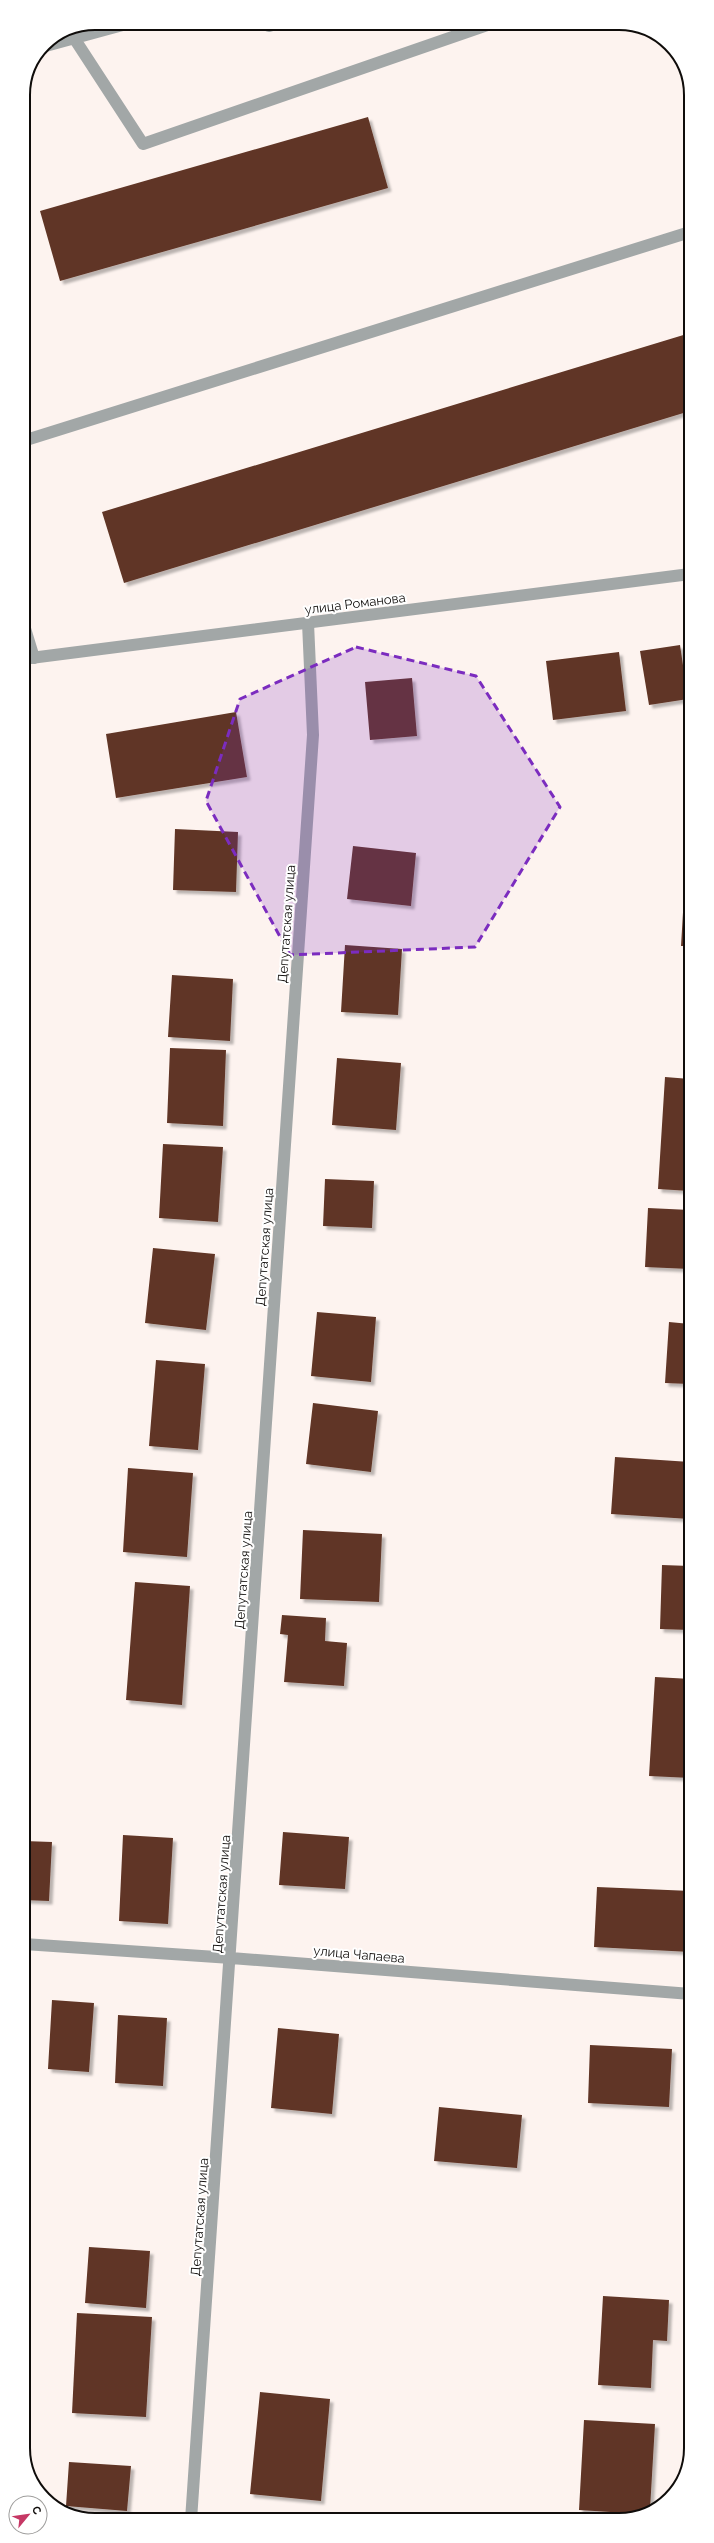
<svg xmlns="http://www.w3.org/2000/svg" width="714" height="2543" font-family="Raleway,sans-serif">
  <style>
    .building { fill: #603525; filter: url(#shadow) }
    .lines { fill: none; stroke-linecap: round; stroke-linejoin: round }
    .service { stroke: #a2a7a7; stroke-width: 12 }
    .minor { stroke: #a2a7a7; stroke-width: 12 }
    .tertiary { stroke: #a2a7a7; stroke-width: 12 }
    .marked { fill: #7b2cbf; fill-opacity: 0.2; stroke: #7b2cbf; stroke-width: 3; stroke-dasharray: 8 5; stroke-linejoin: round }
    .labels { text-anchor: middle; stroke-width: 4; stroke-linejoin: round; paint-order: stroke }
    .street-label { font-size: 13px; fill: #0f0c0a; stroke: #fff }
    .rim { fill: none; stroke: #0f0c0a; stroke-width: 2 }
  </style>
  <defs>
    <filter id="shadow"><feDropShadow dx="3.5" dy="3.5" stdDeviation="1" flood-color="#0004"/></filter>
  </defs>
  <rect width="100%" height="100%" fill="#fdf3ef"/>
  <!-- building -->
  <path class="building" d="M368,117L388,188L60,281L40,211Z
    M690,333V411L124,583L102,512Z
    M680,645L688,699L649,705L640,651Z
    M619,652L626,711L553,720L546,661Z
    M412,678L417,736L370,740L365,682Z
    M236,712L247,777L116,798L106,734Z
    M175,829L238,832L236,892L173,890Z
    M353,846L416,853L411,906L347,899Z
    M685,879H690V946H681Z
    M345,945L402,949L398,1015L341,1012Z
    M172,975L233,979L230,1041L168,1037Z
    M686,986H690V1059H685Z
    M170,1048L226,1050L223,1126L167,1123Z
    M337,1058L401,1063L396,1130L332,1125Z
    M665,1077L690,1079V1191L658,1189Z
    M163,1144L223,1147L218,1222L159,1218Z
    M325,1179L374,1181L372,1228L323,1226Z
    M648,1208L690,1210V1269L645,1267Z
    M153,1248L215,1254L206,1330L145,1323Z
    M317,1312L376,1317L371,1382L311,1376Z
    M669,1322L690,1324V1384L665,1383Z
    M156,1360L205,1364L198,1450L149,1446Z
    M313,1403L378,1411L371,1472L306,1464Z
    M615,1457L690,1462V1519L611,1514Z
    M128,1468L193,1473L187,1557L123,1552Z
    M303,1530L382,1534L379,1602L300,1599Z
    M662,1565L690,1566L691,1630L660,1629Z
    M135,1582L190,1586L182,1705L126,1700Z
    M282,1615L326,1618L325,1641L347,1643L344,1686L284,1682L288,1635L280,1634Z
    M655,1677L691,1679V1778L649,1776Z
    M283,1832L349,1837L345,1889L279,1885Z
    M123,1835L173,1838L168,1924L119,1921Z
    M24,1841L52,1842L49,1901L24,1900Z
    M597,1887L691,1891V1952L594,1947Z
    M52,2000L94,2003L89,2072L48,2069Z
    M118,2015L167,2018L163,2086L115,2083Z
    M278,2028L339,2034L332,2114L271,2108Z
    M590,2045L672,2049L669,2107L588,2103Z
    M439,2107L522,2115L517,2168L434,2161Z
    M89,2247L150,2251L146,2308L85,2303Z
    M603,2296L669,2300L667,2341L653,2340L651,2388L598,2385Z
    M77,2313L152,2317L146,2417L72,2413Z
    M260,2392L330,2399L321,2501L250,2494Z
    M584,2420L655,2424L650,2509L642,2514L579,2510Z
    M69,2462L131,2466L127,2511L66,2506Z"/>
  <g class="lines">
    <!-- service -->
    <path class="service" d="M262,23L269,26L279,23
      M72,28L74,38L143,144L493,23
      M42,47L130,23
      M23,441L690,232
      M23,622L34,658"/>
    <!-- minor -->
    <path class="minor" d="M24,1944L231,1958L691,1994
      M191,2520L313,735L308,623"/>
    <!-- tertiary -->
    <path class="tertiary" d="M23,659L690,574"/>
  </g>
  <!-- marked area -->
  <path class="marked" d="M356,647L476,676L560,807L475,947L290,955L206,801L240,699Z"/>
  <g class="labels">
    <!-- street labels -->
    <g class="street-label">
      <text transform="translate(355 603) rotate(-7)" y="5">улица Романова</text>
      <text transform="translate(286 924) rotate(-86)" y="5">Депутатская улица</text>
      <text transform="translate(264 1247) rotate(-86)" y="5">Депутатская улица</text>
      <text transform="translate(243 1570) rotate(-86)" y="5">Депутатская улица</text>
      <text transform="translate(221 1894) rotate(-86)" y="5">Депутатская улица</text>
      <text transform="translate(359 1954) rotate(5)" y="5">улица Чапаева</text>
      <text transform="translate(199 2217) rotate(-86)" y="5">Депутатская улица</text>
    </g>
  </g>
  <!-- crop -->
  <path d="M0 0H714V2543H0ZM95 30H619A65 65 0 0 1 684 95V2448A65 65 0 0 1 619 2513H95A65 65 0 0 1 30 2448V95A65 65 0 0 1 95 30Z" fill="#fff" fill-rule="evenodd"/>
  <path class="rim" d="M95 30H619A65 65 0 0 1 684 95V2448A65 65 0 0 1 619 2513H95A65 65 0 0 1 30 2448V95A65 65 0 0 1 95 30Z"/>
  <!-- north arrow -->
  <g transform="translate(28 2515) rotate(61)"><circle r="19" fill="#ffffff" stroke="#9f9e9d"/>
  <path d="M0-3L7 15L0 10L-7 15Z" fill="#c63865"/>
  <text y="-6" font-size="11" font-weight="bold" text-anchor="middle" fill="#0f0c0a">С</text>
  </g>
</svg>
